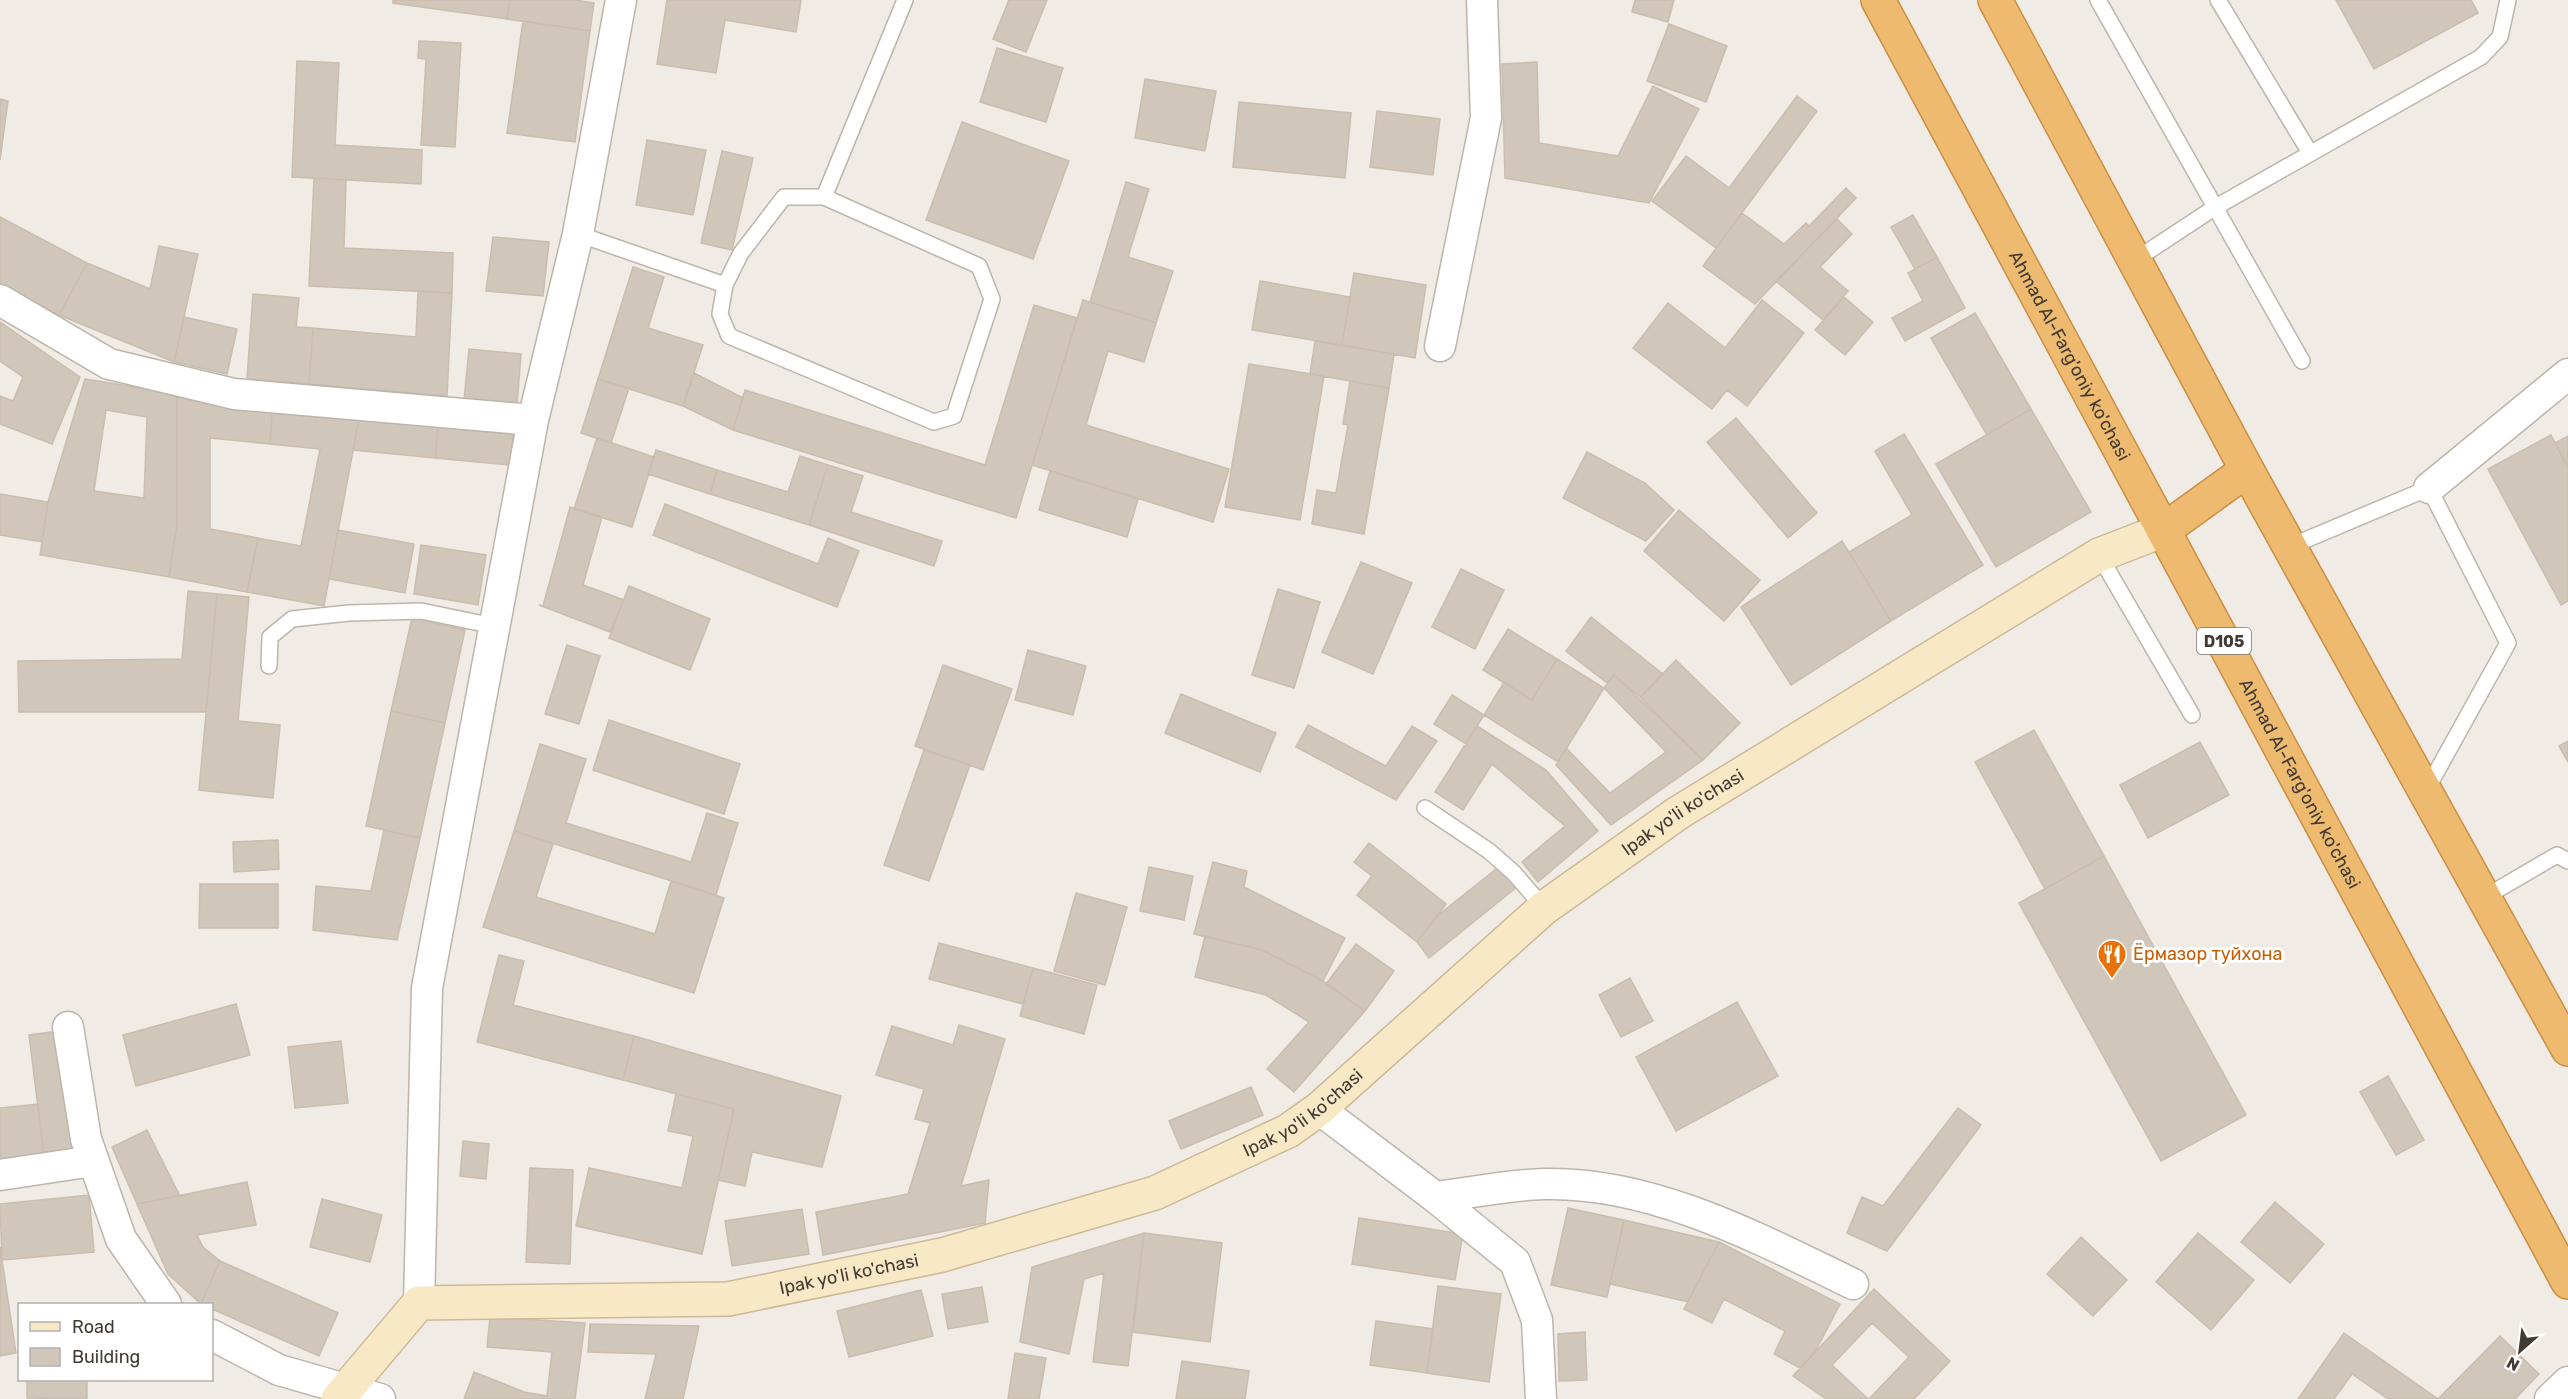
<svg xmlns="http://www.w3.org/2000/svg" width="2568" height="1399" font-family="Rubik,sans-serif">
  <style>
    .building { fill: #d0c6ba; stroke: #cabdae; stroke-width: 1.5; fill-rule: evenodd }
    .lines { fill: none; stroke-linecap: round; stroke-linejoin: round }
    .lane-casing { stroke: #bdb5aa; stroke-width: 18 }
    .street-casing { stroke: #bdb5aa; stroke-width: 33 }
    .secondary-casing { stroke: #cbba97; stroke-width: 36 }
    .highway-casing { stroke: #cb8e42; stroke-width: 36 }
    .lane { stroke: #fff; stroke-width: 15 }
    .street { stroke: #fff; stroke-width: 30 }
    .secondary { stroke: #f8e8c5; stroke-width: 33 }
    .highway { stroke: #eeba70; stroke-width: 33 }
    .labels { text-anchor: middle; stroke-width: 6; stroke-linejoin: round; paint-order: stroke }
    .shield { fill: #fff; stroke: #7a7671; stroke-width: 1.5 }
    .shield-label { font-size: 16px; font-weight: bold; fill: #413b34 }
    .street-label { font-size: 18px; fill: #413b34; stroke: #fff }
    .food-label { font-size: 18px; fill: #c56008; stroke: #fff; text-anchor: start }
  </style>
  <rect width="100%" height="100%" fill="#f0ebe4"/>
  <!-- building -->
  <path class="building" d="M393,0H510L507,19L393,3Z
    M510,0H575L594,3L590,31L507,19Z
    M667,0H801L796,32L725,20L716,73L657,64Z
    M1009,0H1047L1026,52L993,39Z
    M1635,0H1674L1668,22L1632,12Z
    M2336,0H2471L2478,13L2374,69Z
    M523,21L590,31L575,142L507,133Z
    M1669,24L1727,46L1706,102L1647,81Z
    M419,41L461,43L455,147L421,145L426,59L418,58Z
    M997,48L1063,68L1046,122L980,102Z
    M297,61L339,63L335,145L422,150L421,184L292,177Z
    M1537,62L1539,143L1618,156L1653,86L1699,109L1649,203L1505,178L1502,64Z
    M1145,79L1216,91L1205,151L1135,138Z
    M1797,96L1817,111L1716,248L1652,201L1686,156L1729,188Z
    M0,99L8,101L0,160Z
    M1239,102L1351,113L1345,178L1233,167Z
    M1377,111L1440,119L1433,175L1370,167Z
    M962,122L1069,161L1033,259L926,220Z
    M647,140L706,150L693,215L636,205Z
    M722,151L753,158L732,250L701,243Z
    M314,178L346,180L344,248L453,253L452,293L309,286Z
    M1126,182L1149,189L1128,257L1173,271L1156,323L1090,302Z
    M1846,188L1856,198L1755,304L1703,266L1742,213L1784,244L1806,223L1809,226Z
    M1913,215L1937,257L1915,269L1891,227Z
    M0,217L87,263L59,315L0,284Z
    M1837,219L1852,234L1820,267L1848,291L1823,320L1776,281Z
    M493,237L549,242L543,296L486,291Z
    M159,246L198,254L174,362L59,315L87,263L150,289Z
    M1937,257L1965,308L1905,341L1892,318L1923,301L1908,273Z
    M633,267L664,277L648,328L703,345L683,406L598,379Z
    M1354,273L1426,285L1415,358L1342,345Z
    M1260,281L1350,297L1342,345L1252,330Z
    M418,291L452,293L447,396L309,384L313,328L416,337Z
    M253,294L299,298L296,327L313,328L309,384L247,379Z
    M1844,297L1873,322L1845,355L1815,330Z
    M1083,300L1156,323L1144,362L1108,351L1086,425L1229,469L1213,522L1032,465Z
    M1762,300L1804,333L1747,406L1727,390L1712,409L1633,348L1668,303L1725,348Z
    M1034,305L1077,318L1016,518L733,430L745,390L985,465Z
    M1975,313L2031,409L1987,435L1931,338Z
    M184,317L237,329L227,374L174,362Z
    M0,322L80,377L52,444L0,424V396L13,401L23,377L0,361Z
    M1315,341L1394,354L1389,388L1310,374Z
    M469,349L521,354L517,405L464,400Z
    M1249,364L1324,376L1300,520L1225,507Z
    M694,373L743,398L733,430L683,406Z
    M85,379L177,394V523L169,577L40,555L48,502ZM106,410L147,417L144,498L94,491Z
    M598,379L629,388L611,443L581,433Z
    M1350,381L1389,388L1364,534L1312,524L1317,490L1336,493L1348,425L1343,424Z
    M177,394L272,413L270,444L210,438V529L258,538L247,592L169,577L177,523Z
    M2031,409L2091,512L1996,567L1936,464Z
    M272,413L359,419L324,606L247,592L258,538L301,546L320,449L270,444Z
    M1736,418L1817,513L1788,538L1707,442Z
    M359,419L438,427L435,458L353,450Z
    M438,427L513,434L510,465L435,458Z
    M1904,434L1983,565L1891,621L1849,552L1912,515L1875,451Z
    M2551,435L2568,467V601L2561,605L2488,469Z
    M2568,436V467L2555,443Z
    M597,438L654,457L632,527L574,509Z
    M656,450L717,470L710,494L648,474Z
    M1587,452L1645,483L1674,510L1646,541L1563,498Z
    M800,456L828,465L809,525L710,494L717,470L788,492Z
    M828,465L863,476L851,512L942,541L934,566L809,525Z
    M1050,471L1138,499L1127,537L1039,510Z
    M0,494L48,502L42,542L0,535Z
    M665,504L818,564L828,538L859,551L837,607L653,535Z
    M570,507L602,517L583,585L624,600L610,632L539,605L543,606Z
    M1679,510L1760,580L1724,621L1644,551Z
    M338,530L414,544L405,593L329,579Z
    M1842,541L1891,621L1791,685L1741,607Z
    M421,545L486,555L478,605L414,594Z
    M1361,562L1412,583L1373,674L1322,652Z
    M1461,569L1504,590L1475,649L1432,627Z
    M629,586L710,619L690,670L609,638Z
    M1278,589L1320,602L1294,688L1252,675Z
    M188,591L217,594L206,712H19L18,661L182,659Z
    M217,594L249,597L238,721L280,725L273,798L199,790Z
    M1591,617L1663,674L1640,697L1614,675L1607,683L1566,651Z
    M412,618L465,630L445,723L391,711Z
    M1508,629L1557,659L1532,700L1483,670Z
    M567,645L600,656L579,724L545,714Z
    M1028,650L1086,666L1073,715L1015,700Z
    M1557,659L1604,688L1558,762L1484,715L1504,682L1532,700Z
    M1676,660L1740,723L1703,760L1640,697Z
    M943,665L1012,689L983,770L915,746Z
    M1614,675L1703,760L1611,825L1556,765L1566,748L1610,793L1666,752L1604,688Z
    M1181,694L1276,733L1260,772L1165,733Z
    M1452,695L1484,715L1466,744L1434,724Z
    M391,711L445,723L420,838L366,826Z
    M609,720L740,764L724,814L593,770Z
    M1308,725L1386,766L1412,726L1437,741L1396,800L1296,747Z
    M1477,726L1546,770L1598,831L1538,882L1522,862L1565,826L1492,764L1463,810L1435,792Z
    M2034,730L2104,856L2045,889L1975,762Z
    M2568,741V762L2559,746Z
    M2200,742L2229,795L2148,838L2120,785Z
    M540,744L586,759L566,823L691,862L707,813L738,823L716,895L514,831Z
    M924,750L970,765L929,881L884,865Z
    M384,830L420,838L397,940L313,930L316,886L371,891Z
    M514,831L553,844L536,897L655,934L671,881L724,898L694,993L483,927Z
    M278,840L279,869L234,872L233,842Z
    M1369,843L1446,904L1417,942L1357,895L1372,876L1354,862Z
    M2104,856L2246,1115L2161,1161L2019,903Z
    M1213,862L1247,871L1244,887L1345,938L1323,981L1262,950L1194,934Z
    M1500,866L1517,887L1429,958L1417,942L1437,916Z
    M1149,867L1193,876L1184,920L1140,911Z
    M200,884H278V928H199Z
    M1076,893L1127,907L1105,985L1054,971Z
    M1205,936L1262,950L1323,981L1365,1011L1294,1092L1267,1069L1309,1022L1266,995L1195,977Z
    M939,943L1033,968L1023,1004L929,979Z
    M1356,944L1394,971L1365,1011L1326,984Z
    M499,955L524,961L513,1005L634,1036L623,1080L477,1042Z
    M1033,968L1097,985L1084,1034L1020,1016Z
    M1630,978L1653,1021L1621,1037L1599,995Z
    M1737,1002L1778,1076L1676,1131L1636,1057Z
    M236,1004L250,1055L136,1086L123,1035Z
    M959,1025L1005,1039L961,1186L989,1180L985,1223L823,1255L816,1212L908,1194L930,1123L915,1119L924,1089L876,1075L892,1026L953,1045Z
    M58,1031L74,1153L44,1156L29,1035Z
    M634,1036L841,1096L822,1167L752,1152L745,1186L718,1180L734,1109L623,1080Z
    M341,1041L348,1103L295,1108L288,1047Z
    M2388,1076L2424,1140L2396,1155L2360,1092Z
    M1251,1087L1263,1115L1181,1149L1169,1121Z
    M676,1094L734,1109L702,1254L576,1226L589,1168L682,1188L693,1136L668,1131Z
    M38,1104L44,1156L0,1161V1108Z
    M1958,1108L1981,1125L1887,1251L1847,1233L1862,1197L1883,1206Z
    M147,1130L180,1196L137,1204L112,1147Z
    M463,1141L489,1144L486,1179L460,1176Z
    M530,1168L573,1170L570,1264L526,1262Z
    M247,1182L256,1225L197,1235L203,1247L220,1261L201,1304L168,1274L137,1204Z
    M89,1195L94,1252L2,1260L0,1204Z
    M322,1199L382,1215L370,1262L310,1247Z
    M2275,1202L2324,1244L2290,1283L2241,1242Z
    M1568,1208L1624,1220L1607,1297L1551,1285Z
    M802,1209L809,1254L732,1266L725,1221Z
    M1359,1218L1463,1234L1455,1280L1352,1264Z
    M1624,1220L1719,1242L1688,1302L1610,1284Z
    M1144,1233L1222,1243L1210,1342L1133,1332Z
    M1144,1233L1128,1366L1093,1362L1104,1273L1084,1279L1069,1354L1020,1342L1032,1267Z
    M2198,1233L2254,1280L2211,1330L2156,1282Z
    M2081,1237L2127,1280L2093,1316L2047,1274Z
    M1719,1242L1840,1304L1815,1352L1800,1368L1774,1354L1785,1331L1724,1299L1712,1323L1684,1309Z
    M0,1247L16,1353L0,1356Z
    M220,1261L338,1313L319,1356L212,1309V1304H201Z
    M1438,1286L1501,1294L1489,1382L1427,1373Z
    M982,1287L988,1322L948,1329L942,1294Z
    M1874,1289L1950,1361L1914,1399H1869L1909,1357L1872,1323L1832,1365L1868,1399H1826L1793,1376Z
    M921,1290L933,1336L849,1357L837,1311Z
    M490,1317L585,1323L575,1399H464L474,1372L524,1392L547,1396L552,1352L487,1347Z
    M1376,1321L1433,1329L1427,1373L1370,1365Z
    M590,1324L699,1326L683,1399H645L656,1354L588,1352Z
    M1585,1332L1587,1380L1559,1381L1558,1334Z
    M2344,1333L2438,1399H2388L2352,1374L2334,1399H2298Z
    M2500,1336L2539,1374L2515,1399H2438Z
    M1015,1353L1046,1358L1039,1399H1008Z
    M1182,1361L1249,1371L1245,1399H1176Z
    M27,1380H87V1399L27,1398Z"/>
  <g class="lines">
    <!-- lane casing -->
    <g class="lane-casing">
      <path id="lane" d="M2098,0L2302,361
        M2218,0L2310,153
        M578,234L725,285L741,253L784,197H824L905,0
        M2135,260L2214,208L2481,57L2500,37L2508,0
        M725,285L720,314L729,336L934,422L954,416L992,299L979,266L824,197
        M2291,546L2429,488L2508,643L2427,789
        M2099,555L2192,715
        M269,666L270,637L292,619L349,613L421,611L494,626
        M1425,808L1489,851L1514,873L1544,908
        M2485,897L2557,855L2568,861"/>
    </g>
    <!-- street casing -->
    <g class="street-casing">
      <path id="street" d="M0,300L109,364L234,394L533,420
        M1440,346L1486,118L1482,0
        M2429,488L2568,374
        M68,1027L86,1139L121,1239L166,1304
        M1319,1109L1435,1197L1515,1262L1537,1320L1541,1399
        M0,1175L93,1161
        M1435,1197C1471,1193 1508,1185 1544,1184C1651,1181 1758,1238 1853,1284
        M419,1303L427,988L533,420L578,234L621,0
        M212,1335L279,1370L380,1399
        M2550,1399L2568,1382"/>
    </g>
    <!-- secondary casing -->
    <g class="secondary-casing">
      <g id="secondary">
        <path id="s1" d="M338,1399L419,1303L728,1299L942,1255L1155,1193L1288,1131L1319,1109L1544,908L1678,813L2099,555L2164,530"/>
      </g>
    </g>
    <!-- highway casing -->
    <g class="highway-casing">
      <g id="highway">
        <path id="s2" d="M1878,0L2568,1282"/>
        <path d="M1995,0L2247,470L2568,1049"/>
        <path d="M2164,530L2247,470"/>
      </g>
    </g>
    <!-- lane -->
    <use href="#lane" class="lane"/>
    <!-- street -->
    <use href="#street" class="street"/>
    <!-- secondary -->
    <use href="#secondary" class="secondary"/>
    <!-- highway -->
    <use href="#highway" class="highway"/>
  </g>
  <!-- icons -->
  <defs>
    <g id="restaurant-pin" transform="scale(1.5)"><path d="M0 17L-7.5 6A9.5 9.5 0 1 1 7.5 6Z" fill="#e8710a" stroke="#fff"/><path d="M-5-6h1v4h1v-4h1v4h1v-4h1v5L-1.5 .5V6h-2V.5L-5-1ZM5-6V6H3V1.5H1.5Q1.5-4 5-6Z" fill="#fff"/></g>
  </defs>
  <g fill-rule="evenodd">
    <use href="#restaurant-pin" x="2112" y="954"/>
  </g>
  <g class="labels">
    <!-- shield labels -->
    <rect class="shield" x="2197" y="628" width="54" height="26" rx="4.5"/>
    <g class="shield-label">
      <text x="2224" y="647">D105</text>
    </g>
    <!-- street labels -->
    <g class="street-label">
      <text dy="6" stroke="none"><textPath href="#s2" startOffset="404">Ahmad Al-Farg'oniy ko'chasi</textPath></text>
      <text dy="6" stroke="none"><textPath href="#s2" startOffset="890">Ahmad Al-Farg'oniy ko'chasi</textPath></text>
      <text dy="6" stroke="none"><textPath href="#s1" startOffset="1530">Ipak yo'li ko'chasi</textPath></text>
      <text dy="6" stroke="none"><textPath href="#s1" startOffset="1044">Ipak yo'li ko'chasi</textPath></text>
      <text dy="6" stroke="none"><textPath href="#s1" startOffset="558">Ipak yo'li ko'chasi</textPath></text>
    </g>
    <!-- food labels -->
    <g class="food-label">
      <text x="2133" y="960">Ёрмазор туйхона</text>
    </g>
  </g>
  <!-- legend -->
  <rect x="18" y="1303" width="195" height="78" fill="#ffffff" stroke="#b3b1ae" stroke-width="1.5"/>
  <rect x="30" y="1322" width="30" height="9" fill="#f8e8c5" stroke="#b3b1ae" stroke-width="1.5"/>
  <text x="72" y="1333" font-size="18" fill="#413b34">Road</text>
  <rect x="30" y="1348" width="30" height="18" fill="#d0c6ba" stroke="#b3b1ae" stroke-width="1.5"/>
  <text x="72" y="1363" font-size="18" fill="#413b34">Building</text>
  <!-- north arrow -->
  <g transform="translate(2520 1351) rotate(208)" stroke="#ffffff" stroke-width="4.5" paint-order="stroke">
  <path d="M0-4.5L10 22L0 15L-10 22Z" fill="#413b34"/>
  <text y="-9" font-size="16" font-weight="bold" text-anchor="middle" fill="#413b34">N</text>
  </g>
</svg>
